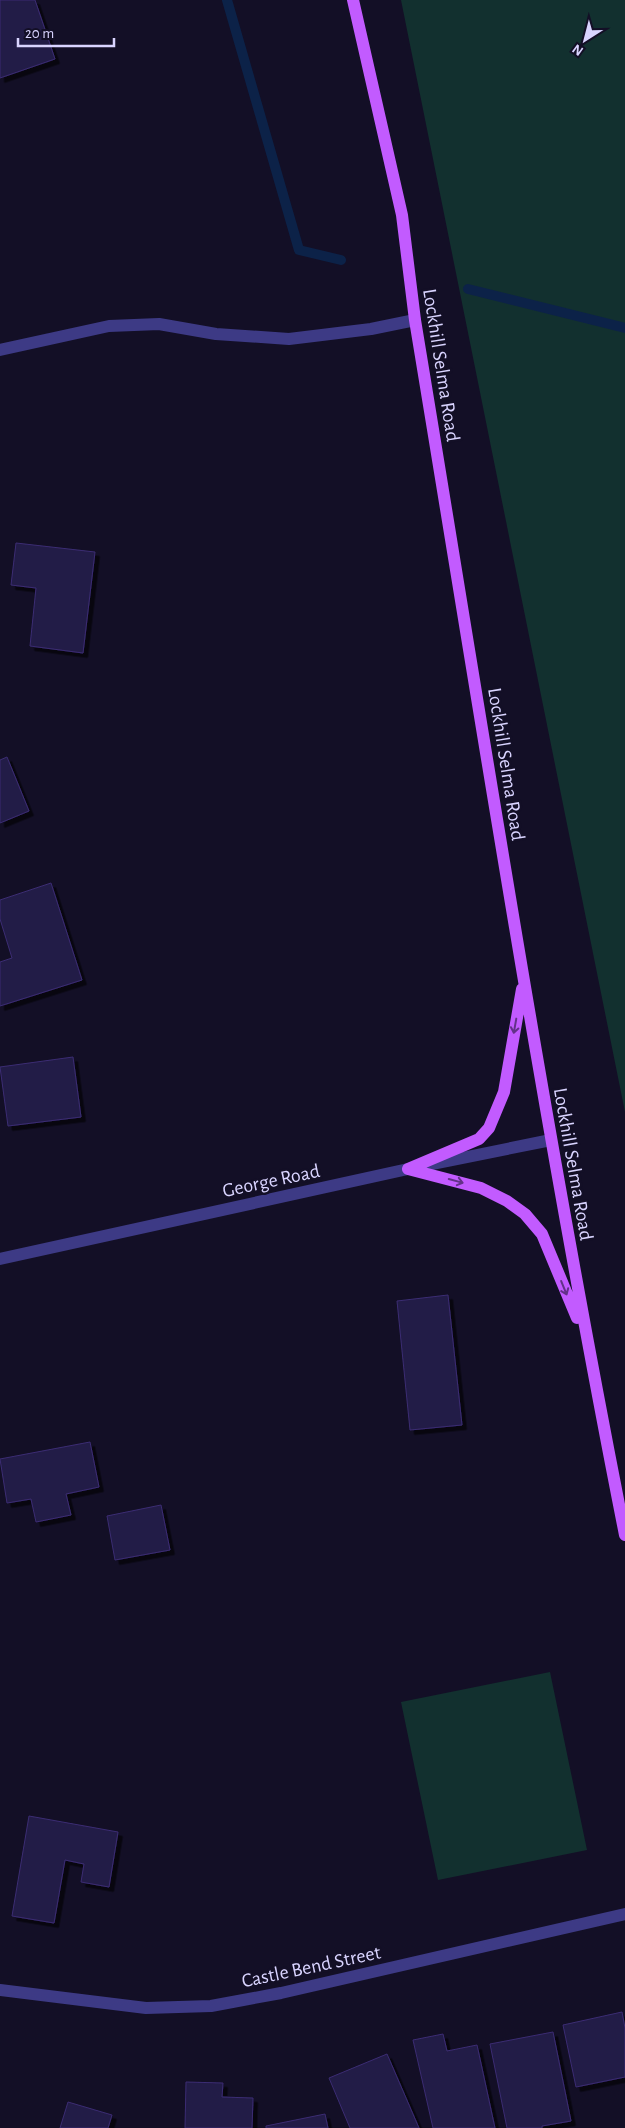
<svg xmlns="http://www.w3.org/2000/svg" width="625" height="2128" font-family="'Alegreya Sans',sans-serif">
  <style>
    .green { fill: #12302f }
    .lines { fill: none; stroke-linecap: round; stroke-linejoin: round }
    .stream { stroke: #0c2248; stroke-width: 10 }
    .building { fill: #241b47; stroke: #3b2d73; filter: url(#shadow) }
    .minor { stroke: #3d3a85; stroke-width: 12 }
    .major { stroke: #c25bff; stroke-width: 12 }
    .oneway { stroke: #623188 }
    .labels { text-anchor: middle; stroke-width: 5; stroke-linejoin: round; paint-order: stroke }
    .street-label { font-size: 20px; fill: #d9d4ff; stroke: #130f26 }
  </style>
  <defs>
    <filter id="shadow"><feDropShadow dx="4.5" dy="4.5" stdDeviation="0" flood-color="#0009"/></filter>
  </defs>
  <rect width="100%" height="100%" fill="#130f26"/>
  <!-- green -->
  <path class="green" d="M401,0H625V1112Z
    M550,1672L587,1850L438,1880L401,1702Z"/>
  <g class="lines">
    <!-- stream -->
    <path class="stream" d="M227,0L299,250L341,260
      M468,289L625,328"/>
  </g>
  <!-- building -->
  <path class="building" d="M0,0H35L55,59L0,78Z
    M16,543L95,552L83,653L30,646L36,588L11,585Z
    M7,757L29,811L0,823V760Z
    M51,883L82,980L0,1006V962L12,958L0,919V900Z
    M73,1057L81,1117L8,1126L0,1067Z
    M448,1295L462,1425L410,1430L397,1301Z
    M90,1442L99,1487L66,1494L71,1515L36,1522L31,1499L7,1503L0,1459Z
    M161,1505L170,1550L115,1560L107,1516Z
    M29,1816L118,1832L109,1887L81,1882L84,1864L65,1860L54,1923L12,1916Z
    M622,2012L625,2028V2077L576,2087L563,2025Z
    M553,2032L571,2121L542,2126V2128H507L490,2044Z
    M443,2034L447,2051L477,2045L495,2128H433L413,2040Z
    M387,2054L419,2128H350L329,2078Z
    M186,2082L223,2083L222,2097L253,2098L252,2128H185Z
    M68,2102L112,2115L108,2128H60Z
    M325,2114L328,2128H266V2126Z"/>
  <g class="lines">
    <!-- minor -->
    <path class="minor" d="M0,350L109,326L159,324L216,334L289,339L371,329L415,320
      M0,1259L408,1169L551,1140
      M0,1990L146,2008L211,2006L281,1993L625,1914"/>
    <!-- major -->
    <path class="major" d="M353,0L402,215L415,320C482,725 545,1132 625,1535
      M408,1169L481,1188L507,1201L525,1214L542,1234L577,1318
      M408,1169L479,1139L489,1128L504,1092L522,989"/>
  </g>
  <!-- one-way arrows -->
  <defs><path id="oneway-shaft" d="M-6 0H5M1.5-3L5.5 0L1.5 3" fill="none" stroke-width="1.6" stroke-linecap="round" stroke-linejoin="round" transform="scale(1.25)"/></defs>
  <g class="oneway">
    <use href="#oneway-shaft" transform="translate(515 1026) rotate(100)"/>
    <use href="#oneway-shaft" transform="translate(456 1181) rotate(15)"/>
    <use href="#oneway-shaft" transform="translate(564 1288) rotate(68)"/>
  </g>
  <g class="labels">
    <!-- street labels -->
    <g class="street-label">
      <text transform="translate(442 365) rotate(81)" y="7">Lockhill Selma Road</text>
      <text transform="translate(507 764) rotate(81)" y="7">Lockhill Selma Road</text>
      <text transform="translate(574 1164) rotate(80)" y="7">Lockhill Selma Road</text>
      <text transform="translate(271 1180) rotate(-12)" y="7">George Road</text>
      <text transform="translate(311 1966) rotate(-12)" y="7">Castle Bend Street</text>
    </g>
  </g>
  <!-- north arrow -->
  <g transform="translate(585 40) rotate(216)" stroke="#130f26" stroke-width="4" paint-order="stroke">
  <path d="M0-4L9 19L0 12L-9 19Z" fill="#d9d4ff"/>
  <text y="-8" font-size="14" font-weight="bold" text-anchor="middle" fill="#d9d4ff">N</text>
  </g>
  <!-- scale -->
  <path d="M18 38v8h96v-8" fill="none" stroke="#d9d4ff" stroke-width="2.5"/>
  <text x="25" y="38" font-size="15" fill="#d9d4ff" stroke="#130f26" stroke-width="4" paint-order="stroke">20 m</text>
</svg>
